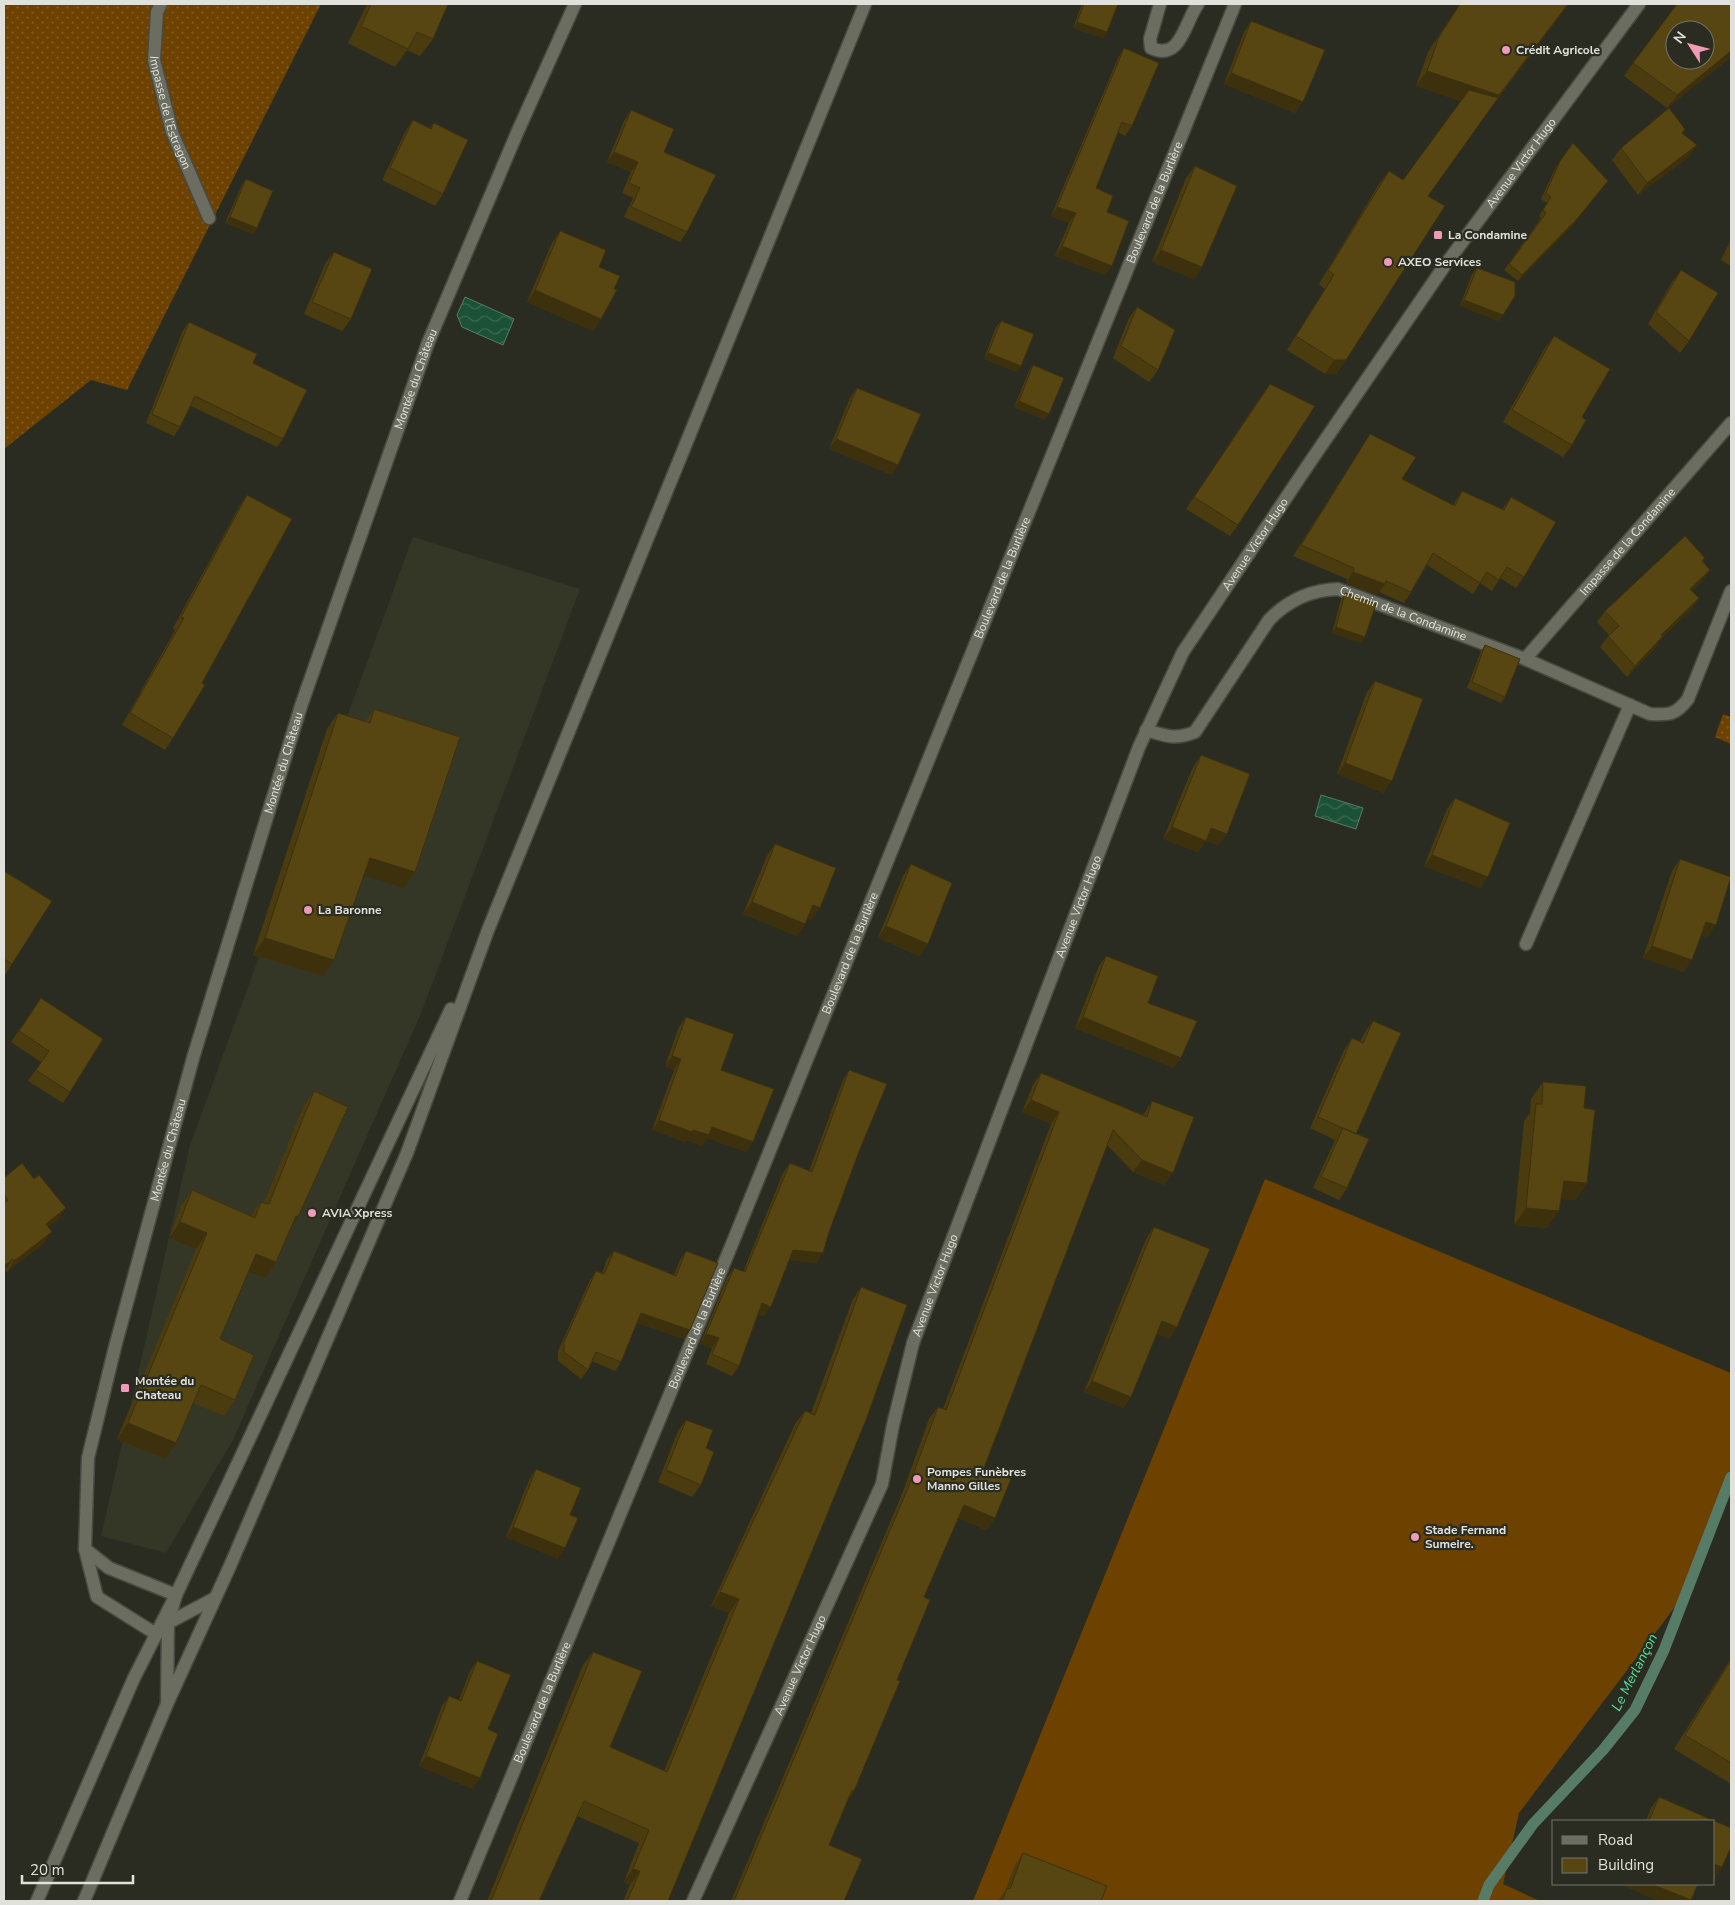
<svg xmlns="http://www.w3.org/2000/svg" width="1735" height="1905" font-family="'Nunito Sans',sans-serif">
  <style>
    .built { fill: #343626 }
    .grass { fill: url(#grass-dots) }
    .pitch { fill: #6d4100 }
    .water { fill: url(#water-waves); stroke: #567c68 }
    .lines { fill: none; stroke-linecap: round; stroke-linejoin: round }
    .stream { stroke: #567c68; stroke-width: 11 }
    .minor-casing { stroke: #484940; stroke-width: 15 }
    .tertiary-casing { stroke: #484940; stroke-width: 15 }
    .secondary-casing { stroke: #484940; stroke-width: 15 }
    .minor { stroke: #6c6d61; stroke-width: 12 }
    .tertiary { stroke: #6c6d61; stroke-width: 12 }
    .secondary { stroke: #6c6d61; stroke-width: 12 }
    .wall { fill: #4b3c0f }
    .shaded-wall { fill: #3d310d }
    .building { fill: #574612; stroke: #3d310d; fill-rule: evenodd }
    .poi-dot { fill: #f09ab6; stroke: #2a2c21; stroke-width: 2 }
    .labels { text-anchor: middle; stroke-width: 4.5; stroke-linejoin: round; paint-order: stroke }
    .poi-label { font-size: 12px; font-weight: bold; fill: #e0e1da; stroke: #2a2c21; text-anchor: start }
    .street-label { font-size: 12px; fill: #e0e1da; stroke: #2a2c21 }
    .water-label { font-size: 14px; font-style: italic; fill: #57de9e; stroke: #2a2c21 }
  </style>
  <defs>
    <pattern id="grass-dots" width="8" height="8" patternUnits="userSpaceOnUse" patternTransform="scale(1.25)"><rect width="8" height="8" fill="#6d4100"/><path d="M2 2h.1M6 6h.1" fill="none" stroke="#825c25" stroke-width="1.8" stroke-linecap="round"/></pattern>
    <pattern id="water-waves" width="16" height="10" patternUnits="userSpaceOnUse" patternTransform="scale(1.25)"><rect width="16" height="10" fill="#1b5137"/><path d="M0 5q4-4 8 0t8 0" fill="none" stroke="#3c6a53"/></pattern>
  </defs>
  <rect width="100%" height="100%" fill="#2a2c21"/>
  <!-- built -->
  <path class="built" d="M413,537L580,589L422,1011L233,1440L166,1553L101,1536L190,1145Z"/>
  <!-- grass -->
  <path class="grass" d="M4,4H321L127,390L91,380L4,449Z
    M1723,714L1731,717V744L1715,737Z"/>
  <!-- pitch -->
  <path class="pitch" d="M1265,1179L1731,1373V1482L1687,1591L1519,1813L1503,1884L1540,1901H973Z"/>
  <!-- water -->
  <path class="water" d="M465,297L514,319L503,345L462,327L457,315Z
    M1321,795L1363,808L1356,829L1315,816Z"/>
  <g class="lines">
    <!-- stream -->
    <path class="stream" d="M1483,1901L1489,1885L1533,1824L1603,1750L1635,1710L1664,1650L1731,1477"/>
    <!-- minor casing -->
    <g class="minor-casing">
      <g id="minor">
        <path id="s1" d="M161,4L157,12L154,60L172,132L209,218"/>
        <path d="M1160,4L1150,39L1151,48C1181,62 1185,21 1198,4"/>
        <path id="s2" d="M1525,659L1731,423"/>
        <path id="s3" d="M1146,730C1166,736 1175,740 1195,732L1269,620C1288,600 1310,590 1338,589L1525,659L1650,714C1669,715 1676,715 1688,699L1731,591"/>
        <path d="M1526,944L1630,705"/>
        <path id="s4" d="M460,1901L732,1244L1235,4"/>
      </g>
    </g>
    <!-- tertiary casing -->
    <g class="tertiary-casing">
      <g id="tertiary">
        <path d="M85,1549L109,1568L176,1595L168,1623L167,1704"/>
        <path id="s5" d="M215,1598L168,1623L156,1634L97,1597L85,1549L88,1458L115,1347L193,1058L301,706L428,343L517,133L575,4"/>
        <path id="s6" d="M693,1901L882,1484L893,1425L913,1343L1139,747L1183,652L1306,468L1443,268L1639,4"/>
      </g>
    </g>
    <!-- secondary casing -->
    <g class="secondary-casing">
      <path id="secondary" d="M37,1901L134,1678L176,1595L451,1009
        M84,1901L167,1704L230,1566L407,1153L488,930L865,4"/>
    </g>
    <!-- minor -->
    <use href="#minor" class="minor"/>
    <!-- tertiary -->
    <use href="#tertiary" class="tertiary"/>
    <!-- secondary -->
    <use href="#secondary" class="secondary"/>
  </g>
  <!-- wall -->
  <path class="wall" d="M367,4H448L433,39L420,56L407,50L395,67L348,43Z
    M1082,4H1118L1107,32L1103,38L1073,28Z
    M1460,4H1569L1498,98L1428,196L1346,360L1336,374H1325L1287,350L1325,289L1319,284L1379,184L1389,171L1403,180L1461,101L1416,86L1428,52Z
    M1251,21L1295,113L1224,84L1244,32Z
    M1124,48L1132,126L1125,136L1118,132L1096,188L1107,212L1105,275L1055,256L1069,223L1051,216L1118,58Z
    M1731,57L1667,108L1624,76L1633,63Z
    M631,110L664,152L687,232L680,242L624,217L633,198L622,193L631,172L607,162L624,121Z
    M413,120L430,128L434,123L443,194L435,206L382,180L405,132Z
    M1682,133L1689,157L1638,195L1612,160L1621,148Z
    M1573,143L1608,181L1572,226L1518,281L1504,270L1541,218L1539,216L1547,203L1541,199L1556,167Z
    M1195,166L1202,267L1194,279L1152,262L1186,178Z
    M246,179L257,228L253,234L225,223L242,185Z
    M560,231L599,267L601,319L593,331L527,302L552,243Z
    M1731,240V266L1721,260Z
    M334,252L351,319L342,331L304,314L325,264Z
    M1477,268L1499,321L1460,306L1472,274Z
    M1681,270L1689,341L1680,353L1648,324L1672,282Z
    M1137,307L1158,370L1149,382L1113,358L1129,318Z
    M1001,321L1021,366L1017,372L984,359L996,327Z
    M189,322L253,363L283,439L277,447L191,406L180,427L174,436L146,423L183,330Z
    M1554,336L1582,417L1572,445L1563,457L1503,422L1545,348Z
    M1033,365L1045,420L1014,407L1029,371Z
    M857,388L892,475L829,449L850,398Z
    M1261,396L1238,525L1230,536L1186,509Z
    M1370,434L1402,479L1453,505L1462,491L1502,509L1511,497L1524,577L1516,588L1500,578L1492,591L1480,583L1473,594L1427,565L1411,592L1404,603L1379,592L1377,595L1346,583L1347,579L1293,556Z
    M247,495L173,738L165,750L122,725L175,630L173,628L239,507Z
    M1705,558L1703,561L1710,570L1702,581L1692,591L1699,598L1691,610L1661,639L1655,648L1627,677L1600,647L1609,635L1597,622L1605,611Z
    M1345,593L1365,637L1361,643L1332,633L1341,599Z
    M1485,645L1505,697L1501,703L1467,688L1481,651Z
    M1375,681L1384,793L1337,774L1367,692Z
    M374,709L415,872L404,888L364,875L323,976L253,955L327,729L338,713L365,722Z
    M1201,755L1227,834L1218,845L1206,841L1198,852L1163,839L1193,767Z
    M1455,798L1481,888L1424,866L1447,809Z
    M775,844L811,920L807,918L805,924L797,936L743,914L767,856Z
    M1680,859L1707,937L1701,935L1684,972L1643,958L1672,871Z
    M911,864L928,944L919,956L878,938L903,876Z
    M4,871L12,964L5,975L4,974Z
    M1106,956L1148,1003L1174,1068L1075,1028L1099,966Z
    M41,998L70,1092L63,1103L28,1081L41,1062L11,1042Z
    M686,1017L721,1070L746,1152L707,1138L702,1146L687,1140L685,1142L652,1130L674,1070L665,1066L679,1027Z
    M1373,1021L1347,1188L1339,1200L1313,1188L1335,1140L1310,1128L1344,1050L1352,1038L1360,1042L1365,1032Z
    M849,1070L860,1149L817,1263L789,1260L764,1316L758,1314L739,1366L732,1376L706,1364L712,1348L700,1344L727,1278L734,1268L743,1272L783,1173L790,1163L809,1171L843,1080Z
    M1041,1073L1143,1115L1152,1101L1164,1185L1133,1172L1107,1145L984,1468L995,1518L986,1530L958,1518L924,1597L897,1680L854,1791L847,1801L829,1845L844,1901H731L902,1494L929,1419L938,1407L943,1409L1051,1124L1022,1112L1033,1085Z
    M1543,1082L1584,1108L1587,1183L1575,1200L1561,1199L1547,1228L1514,1225L1524,1121L1530,1113L1531,1099Z
    M314,1091L298,1217L291,1227L276,1262L265,1278L249,1271L220,1339L235,1400L224,1416L193,1403L165,1459L117,1439L196,1249L169,1238L181,1206L192,1190L251,1216L261,1202L264,1203L303,1107Z
    M4,1178L59,1219L48,1227L44,1243L7,1272L5,1270L4,1271Z
    M1154,1227L1177,1327L1169,1339L1157,1334L1131,1397L1123,1408L1084,1392L1146,1239Z
    M614,1251L674,1275L680,1260L686,1251L690,1330L684,1339L637,1323L621,1362L615,1371L592,1361L588,1370L581,1379L558,1361V1351L590,1280L596,1271L602,1273L607,1259Z
    M861,1287L668,1901H623L630,1885L624,1882L639,1843L577,1816L539,1901H487L583,1665L593,1652L610,1747L664,1771L729,1613L711,1606L795,1424L805,1411L811,1413L852,1301Z
    M686,1420L706,1448L701,1485L692,1497L658,1482L678,1431Z
    M536,1469L570,1515L558,1559L506,1537L529,1480Z
    M1731,1658V1784L1674,1749Z
    M477,1661L488,1729L473,1789L419,1766L442,1706L449,1696L459,1700L470,1671Z
    M1659,1797L1731,1828V1847L1722,1867L1714,1879V1821H1646L1651,1808Z
    M1023,1853L1101,1901H998L1005,1891L1015,1865Z"/>
  <!-- shaded-wall -->
  <path class="shaded-wall" d="M1568,4H1569L1488,110L1416,86L1427,71Z
    M1077,22L1107,32L1103,38L1073,28Z
    M1731,51V57L1667,108L1677,95Z
    M1231,73L1303,102L1295,113L1224,84Z
    M1697,145L1689,157L1638,195L1647,183Z
    M614,152L638,162L631,172L607,162Z
    M1608,181L1572,226L1518,281L1522,275Z
    M1057,207L1076,213L1069,223L1051,216Z
    M230,217L257,228L253,234L225,223Z
    M1062,246L1112,266L1105,275L1055,256Z
    M1161,250L1202,267L1194,279L1152,262Z
    M535,290L601,319L593,331L527,302Z
    M1464,300L1503,315L1499,321L1460,306Z
    M988,353L1021,366L1017,372L984,359Z
    M1334,360H1346L1336,374H1325Z
    M1019,401L1049,414L1045,420L1014,407Z
    M836,439L898,465L892,475L829,449Z
    M1710,570L1702,581L1682,600L1690,589Z
    M1353,572L1385,584L1377,595L1346,583Z
    M1699,598L1691,610L1661,639L1655,648L1627,677L1635,666L1661,635Z
    M1336,627L1365,637L1361,643L1332,633Z
    M1345,763L1392,781L1384,793L1337,774Z
    M1172,827L1211,828L1227,834L1218,845L1206,841L1198,852L1163,839Z
    M1432,855L1488,877L1481,888L1424,866Z
    M370,858L415,872L404,888L359,874Z
    M752,902L805,924L797,936L743,914Z
    M813,905L820,908L811,920L804,917Z
    M1706,922L1716,925L1707,937L1697,934Z
    M886,926L928,944L919,956L878,938Z
    M265,938L334,960L323,976L253,955Z
    M1652,946L1692,960L1684,972L1643,958Z
    M1083,1017L1181,1058L1174,1068L1075,1028Z
    M672,1056L681,1059L674,1070L665,1066Z
    M1031,1100L1059,1112L1051,1124L1022,1112Z
    M659,1120L693,1130L712,1127L753,1142L746,1152L707,1138L702,1146L687,1140L685,1142L652,1130Z
    M1142,1160L1173,1173L1164,1185L1133,1172Z
    M1564,1181L1587,1183L1575,1200L1551,1198Z
    M66,1208L59,1219L38,1235L46,1224Z
    M1526,1208L1559,1211L1547,1228L1514,1225Z
    M296,1216L298,1217L287,1233Z
    M180,1222L207,1233L196,1249L169,1238Z
    M52,1232L44,1243L7,1272L14,1261Z
    M793,1250L823,1253L817,1263L786,1260Z
    M256,1254L276,1262L265,1278L245,1270Z
    M13,1259L5,1270L4,1271V1266Z
    M762,1303L771,1307L764,1316L755,1313Z
    M641,1313L690,1330L684,1339L634,1322Z
    M1162,1321L1177,1327L1169,1339L1154,1333Z
    M706,1334L719,1338L712,1348L700,1344Z
    M1092,1381L1131,1397L1123,1408L1084,1392Z
    M128,1423L176,1443L165,1459L117,1439Z
    M964,1505L995,1518L986,1530L955,1517Z
    M513,1527L565,1548L558,1559L506,1537Z
    M720,1592L739,1599L729,1613L711,1606Z
    M426,1756L480,1778L473,1789L419,1766Z
    M1714,1864L1722,1867L1714,1879Z
    M633,1869L640,1871L630,1885L624,1882Z
    M1621,1884H1651L1691,1900L1690,1901H1659L1620,1885Z"/>
  <!-- building -->
  <path class="building" d="M371,4H448L433,39L417,32L408,49L361,26Z
    M1084,4H1118L1107,32L1077,22Z
    M1460,4H1568L1499,95L1427,71L1439,37Z
    M1677,4H1731V51L1677,95L1633,63ZM1675,30H1705V60H1675Z
    M1251,21L1325,50L1303,102L1231,73Z
    M1124,48L1159,63L1132,126L1122,122L1096,188L1113,196L1107,212L1129,221L1112,266L1062,246L1076,213L1057,207Z
    M1469,90L1498,98L1428,196L1445,206L1346,360H1334L1296,336L1334,275L1328,270L1389,171L1403,180Z
    M1669,108L1685,129L1682,133L1697,145L1647,183L1621,148Z
    M631,110L674,129L664,152L716,175L687,232L631,207L640,188L629,183L638,162L614,152Z
    M413,120L431,129L434,123L468,140L443,194L390,168Z
    M1573,143L1608,181L1576,220L1522,275L1509,264L1546,213L1543,210L1551,197L1546,193L1560,161Z
    M1195,166L1237,186L1202,267L1161,250Z
    M246,179L273,191L257,228L230,217Z
    M560,231L606,250L599,267L620,276L614,289L617,290L601,319L535,290Z
    M334,252L372,269L351,319L312,302Z
    M1477,268L1515,282V296L1503,315L1464,300Z
    M1681,270L1718,293L1689,341L1656,312Z
    M1137,307L1175,330L1158,370L1121,346Z
    M1001,321L1034,334L1021,366L988,353Z
    M189,322L257,354L253,363L307,390L283,439L195,396L180,427L152,414Z
    M1554,336L1610,369L1582,417L1586,420L1572,445L1512,410Z
    M1033,365L1064,378L1049,414L1019,401Z
    M1270,384L1315,406L1238,525L1194,497Z
    M857,388L921,414L898,465L836,439Z
    M1370,434L1416,457L1402,479L1455,506L1462,491L1504,510L1511,497L1556,522L1524,577L1507,567L1499,580L1487,572L1480,583L1433,553L1411,592L1386,581L1385,584L1353,572L1354,568L1301,545Z
    M247,495L292,519L202,683L205,685L173,738L130,713L184,618L181,617Z
    M1685,536L1705,558L1702,561L1710,570L1690,589L1699,598L1661,635L1663,636L1635,666L1608,636L1619,626L1605,611Z
    M1345,593L1376,604L1365,637L1336,627Z
    M1485,645L1520,659L1505,697L1472,682Z
    M1375,681L1423,699L1392,781L1345,763Z
    M374,709L460,737L415,872L370,858L334,960L265,938L338,713L370,723Z
    M1201,755L1250,774L1227,834L1211,828L1206,841L1172,827Z
    M1455,798L1510,823L1488,877L1432,855Z
    M775,844L836,868L820,908L813,905L805,924L752,902Z
    M1680,859L1731,877L1716,925L1706,922L1692,960L1652,946Z
    M911,864L952,883L928,944L886,926Z
    M4,871L52,901L12,964L4,959Z
    M1106,956L1158,976L1148,1003L1197,1021L1181,1058L1083,1017Z
    M41,998L103,1039L70,1092L36,1070L49,1051L19,1031Z
    M686,1017L734,1034L721,1070L774,1089L753,1142L712,1127L709,1135L693,1130L692,1132L659,1120L681,1059L672,1056Z
    M1373,1021L1401,1033L1356,1134L1318,1117L1352,1038L1363,1043Z
    M849,1070L887,1084L860,1149L829,1232L823,1253L793,1250L771,1307L762,1303L739,1366L712,1354L719,1338L706,1334L734,1268L745,1272L790,1163L812,1172Z
    M1041,1073L1147,1117L1152,1101L1194,1117L1173,1173L1142,1160L1113,1130L984,1468L1011,1479L995,1518L964,1505L924,1597L930,1600L897,1680L900,1681L854,1791L852,1790L829,1845L862,1859L844,1901H734L910,1483L938,1407L946,1410L1059,1112L1031,1100Z
    M1543,1082L1586,1086L1584,1108L1595,1110L1587,1183L1564,1181L1559,1211L1526,1208L1536,1104H1542Z
    M314,1091L348,1107L298,1217L296,1216L276,1262L256,1254L220,1339L254,1355L235,1400L201,1385L176,1443L128,1423L207,1233L180,1222L192,1190L255,1218L261,1202L269,1204Z
    M1343,1128L1369,1139L1347,1188L1321,1177Z
    M22,1163L34,1179L39,1175L66,1208L46,1224L52,1232L14,1261L13,1259L4,1266V1203L8,1200L4,1194V1178Z
    M1154,1227L1210,1249L1177,1327L1162,1321L1131,1397L1092,1381Z
    M614,1251L676,1276L686,1251L718,1263L690,1330L641,1313L621,1362L596,1352L588,1370L564,1352V1342L596,1271L604,1274Z
    M861,1287L907,1305L866,1420L668,1901H627L640,1871L633,1869L649,1830L584,1801L539,1901H491L593,1652L642,1671L610,1747L667,1772L739,1599L720,1592L805,1411L815,1415Z
    M686,1420L713,1430L706,1448L714,1452L701,1485L666,1470Z
    M536,1469L581,1488L570,1515L578,1518L565,1548L513,1527Z
    M1731,1660V1763L1685,1735Z
    M477,1661L511,1675L488,1729L498,1734L480,1778L426,1756L449,1696L461,1701Z
    M1659,1797L1731,1828V1847L1722,1867L1714,1864V1821H1649Z
    M1023,1853L1107,1886L1101,1901H1002L1007,1888L1010,1889Z
    M1651,1884H1698L1691,1900Z"/>
  <!-- markers -->
  <g class="poi-dot">
    <circle cx="1506" cy="50" r="5"/>
    <rect x="1433" y="230" width="10" height="10" rx="2.5"/>
    <circle cx="1388" cy="262" r="5"/>
    <circle cx="308" cy="910" r="5"/>
    <circle cx="312" cy="1213" r="5"/>
    <rect x="120" y="1383" width="10" height="10" rx="2.5"/>
    <circle cx="917" cy="1479" r="5"/>
    <circle cx="1415" cy="1537" r="5"/>
  </g>
  <g class="labels">
    <!-- poi labels -->
    <g class="poi-label">
      <text x="1516" y="54">Crédit Agricole</text>
      <text x="1448" y="239">La Condamine</text>
      <text x="1398" y="266">AXEO Services</text>
      <text x="318" y="914">La Baronne</text>
      <text x="322" y="1217">AVIA Xpress</text>
      <text x="135" y="1385">Montée du<tspan x="135" dy="14">Chateau</tspan></text>
      <text x="927" y="1476">Pompes Funèbres<tspan x="927" dy="14">Manno Gilles</tspan></text>
      <text x="1425" y="1534">Stade Fernand<tspan x="1425" dy="14">Sumeire.</tspan></text>
    </g>
    <!-- street labels -->
    <g class="street-label">
      <text dy="4" stroke="none"><textPath href="#s1" startOffset="112">Impasse de l’Estragon</textPath></text>
      <text dy="4" stroke="none"><textPath href="#s6" startOffset="1939">Avenue Victor Hugo</textPath></text>
      <text dy="4" stroke="none"><textPath href="#s4" startOffset="1835">Boulevard de la Burlière</textPath></text>
      <text dy="4" stroke="none"><textPath href="#s5" startOffset="1408">Montée du Château</textPath></text>
      <text dy="4" stroke="none"><textPath href="#s2" startOffset="156">Impasse de la Condamine</textPath></text>
      <text dy="4" stroke="none"><textPath href="#s6" startOffset="1474">Avenue Victor Hugo</textPath></text>
      <text dy="4" stroke="none"><textPath href="#s4" startOffset="1430">Boulevard de la Burlière</textPath></text>
      <text dy="4" stroke="none"><textPath href="#s3" startOffset="332">Chemin de la Condamine</textPath></text>
      <text dy="4" stroke="none"><textPath href="#s5" startOffset="1002">Montée du Château</textPath></text>
      <text dy="4" stroke="none"><textPath href="#s6" startOffset="1069">Avenue Victor Hugo</textPath></text>
      <text dy="4" stroke="none"><textPath href="#s4" startOffset="1025">Boulevard de la Burlière</textPath></text>
      <text dy="4" stroke="none"><textPath href="#s5" startOffset="598">Montée du Château</textPath></text>
      <text dy="4" stroke="none"><textPath href="#s6" startOffset="664">Avenue Victor Hugo</textPath></text>
      <text dy="4" stroke="none"><textPath href="#s4" startOffset="620">Boulevard de la Burlière</textPath></text>
      <text dy="4" stroke="none"><textPath href="#s6" startOffset="259">Avenue Victor Hugo</textPath></text>
      <text dy="4" stroke="none"><textPath href="#s4" startOffset="215">Boulevard de la Burlière</textPath></text>
    </g>
    <!-- water labels -->
    <g class="water-label">
      <text transform="translate(1634 1672) rotate(-63)" y="5">Le Merlançon</text>
    </g>
  </g>
  <!-- border -->
  <rect width="1735" height="1905" fill="none" stroke="#e0e1da" stroke-width="10"/>
  <!-- legend -->
  <rect x="1552" y="1820" width="162" height="65" fill="#2a2c21" stroke="#73746b"/>
  <rect x="1562" y="1836" width="25" height="8" fill="#6c6d61" stroke="#73746b"/>
  <text x="1598" y="1845" font-size="15" fill="#e0e1da">Road</text>
  <rect x="1562" y="1858" width="25" height="15" fill="#574612" stroke="#73746b"/>
  <text x="1598" y="1870" font-size="15" fill="#e0e1da">Building</text>
  <!-- north arrow -->
  <g transform="translate(1690 45) rotate(306)"><circle r="24" fill="#2a2c21" stroke="#73746b"/>
  <path d="M0-4L9 19L0 12L-9 19Z" fill="#f09ab6"/>
  <text y="-8" font-size="14" font-weight="bold" text-anchor="middle" fill="#e0e1da">N</text>
  </g>
  <!-- scale -->
  <path d="M22 1875v8h111v-8" fill="none" stroke="#e0e1da" stroke-width="2.5"/>
  <text x="30" y="1875" font-size="15" fill="#e0e1da" stroke="#2a2c21" stroke-width="4" paint-order="stroke">20 m</text>
</svg>
